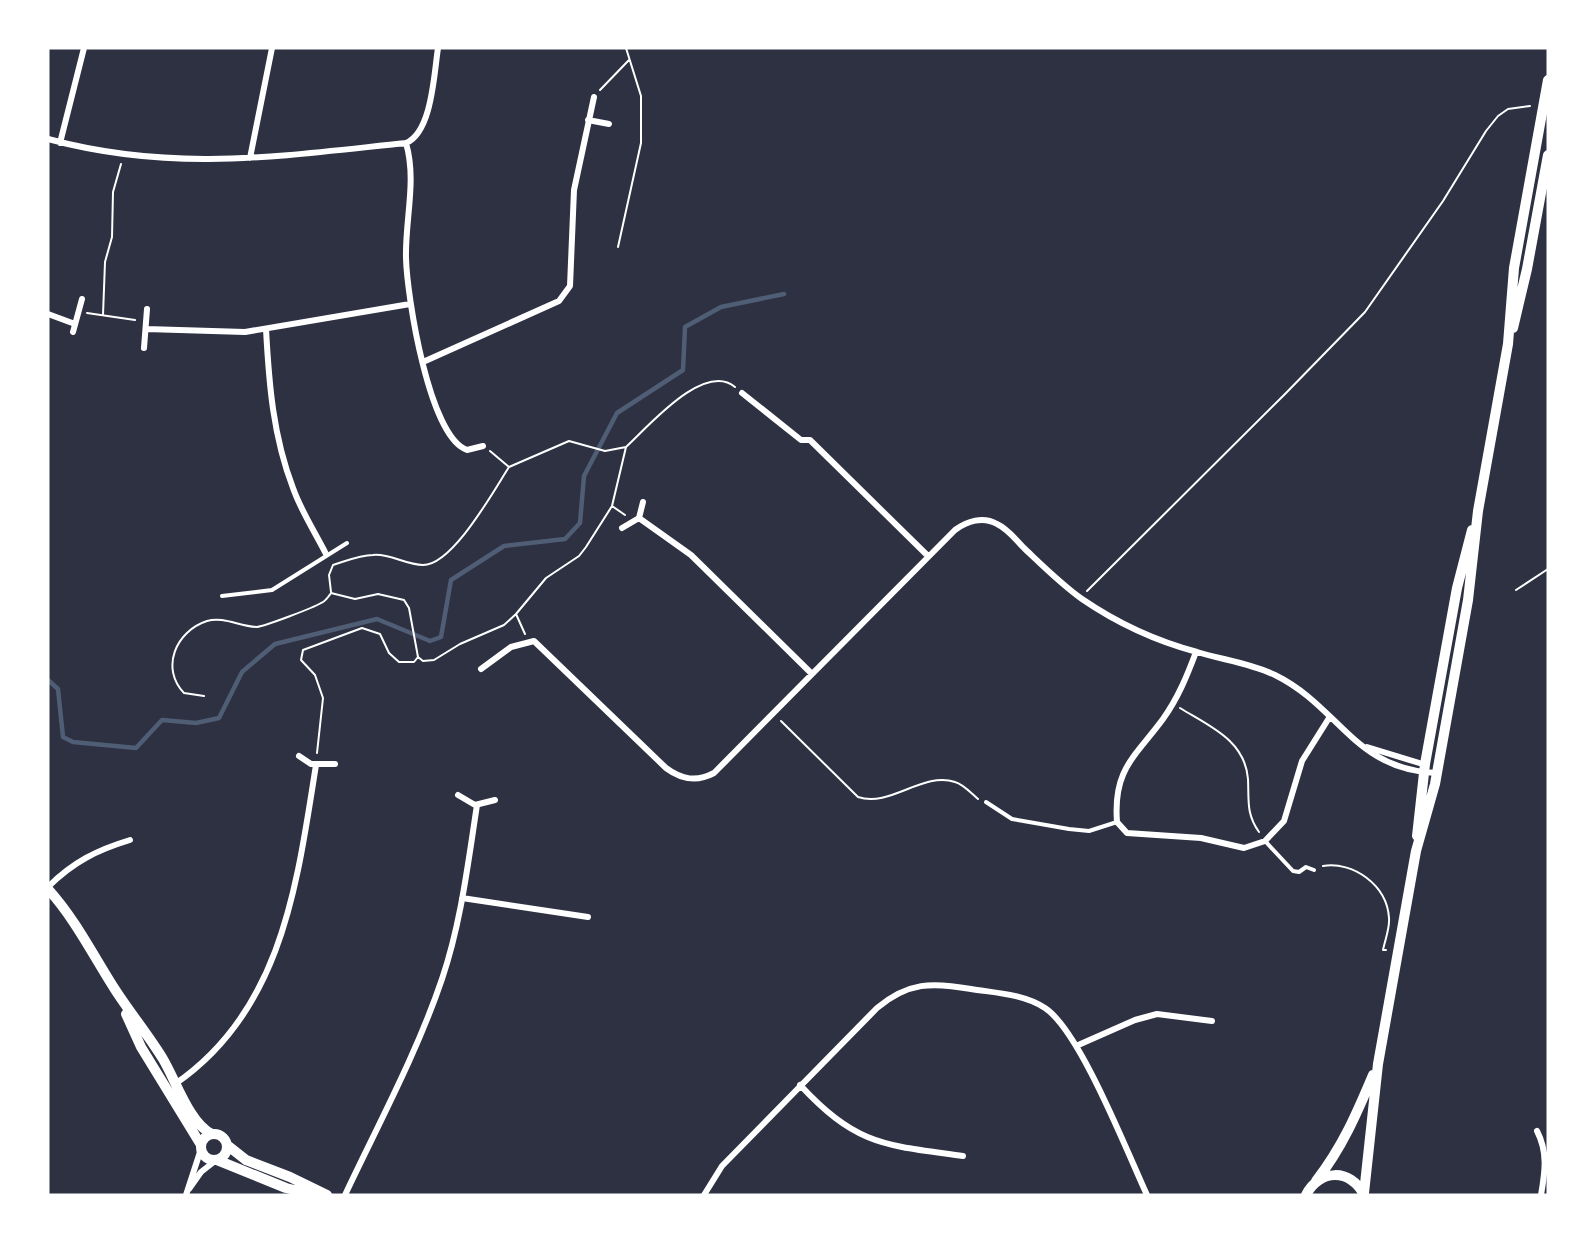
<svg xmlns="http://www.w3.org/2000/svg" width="1596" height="1243" font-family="'Fira Sans Condensed',sans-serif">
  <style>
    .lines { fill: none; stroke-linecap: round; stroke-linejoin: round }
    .stream { stroke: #4f5d75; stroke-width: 4.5 }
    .path { stroke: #fff; stroke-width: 2 }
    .service { stroke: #fff; stroke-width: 4 }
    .minor { stroke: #fff; stroke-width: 6 }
    .tertiary { stroke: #fff; stroke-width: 10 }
  </style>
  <rect width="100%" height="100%" fill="#2d3142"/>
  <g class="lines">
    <!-- stream -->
    <path class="stream" d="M48,680L58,689L63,737L73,742L136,748L162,720L196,723L219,718L242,672L275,644L377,619L430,641L441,637L451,580L504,546L565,539L580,523L584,476L617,413L683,370L685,327L721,307L784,294"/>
    <!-- path -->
    <path class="path" d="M600,90L629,60
      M618,247L641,143V96L626,48
      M87,313L135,320
      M103,315L105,262L112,237L113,192L121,164
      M626,447C648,427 704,361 735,387
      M490,451L509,467L569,441L605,451L626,447L612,506L586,547L579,556L546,578L516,614L525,634
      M612,506L625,515
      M1516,590L1548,569
      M1087,591L1286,393L1365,312L1443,201L1486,131L1498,116L1508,109L1530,106
      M331,592L329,575L333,565C346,561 360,555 373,555C389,553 406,565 423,565C453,565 494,490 509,467
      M418,657L423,661L434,660L460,644L504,625L516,614
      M204,696L184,693C160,668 176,631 207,621C224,616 240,627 257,627C265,626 313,608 321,603C326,601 328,597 331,593L355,599L378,594L404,600L409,608L418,657
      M1180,708C1209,726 1245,740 1248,779C1249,800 1246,814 1259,832
      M781,721L858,797C890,808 923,771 955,782C963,784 971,793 978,799
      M317,753L323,698L315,675L301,660L303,650L362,628L380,634L389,653L399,662H414L418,657
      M1323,866C1353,861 1387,885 1389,918C1390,928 1385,940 1383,950H1386"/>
    <!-- service -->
    <path class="service" d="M222,596L272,590L347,543
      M986,802L1012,819L1069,829L1089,831L1117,822
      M1265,841L1293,871L1299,872L1306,867L1314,870"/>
    <!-- minor -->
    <path class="minor" d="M588,120L609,124
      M48,139C174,173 280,156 406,143C432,132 434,74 438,48
      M60,143L84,48
      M406,143C417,181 405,219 406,258C407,296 429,437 467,450L483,446
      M250,158L272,48
      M48,314L75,324
      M146,329L245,332L410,304
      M266,329C269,384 273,436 293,488C301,511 315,532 326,554
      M73,332L82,299
      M144,348L147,309
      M423,362L559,301L570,286L574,190L594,97
      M742,393L801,440H810L927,555
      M639,518L691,555L811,673
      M622,528L639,518L643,502
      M1196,652C1187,676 1178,698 1163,719C1135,757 1113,769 1117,822L1127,833L1201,838L1244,848L1265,841L1284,821L1302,761L1329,718
      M481,669L511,647L534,641L666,768C682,780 697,782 714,773L955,530C967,521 983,516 997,524C1008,529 1016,540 1024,548C1043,566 1061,584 1082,599C1117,623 1156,641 1197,652C1223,660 1250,663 1275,675C1340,707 1354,770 1437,773
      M1367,747L1426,765
      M299,756L311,764H335
      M458,795L475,805L495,800
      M48,887C73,862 97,850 130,840
      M462,898L588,917
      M1076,1046L1135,1020L1157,1014L1212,1021
      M175,1084C283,1010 297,883 316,765
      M800,1085C857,1146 884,1145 963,1156
      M1537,1131C1548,1152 1545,1172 1541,1195
      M189,1189L201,1172L215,1161
      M186,1195L201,1149
      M345,1195C378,1125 417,1053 442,979C461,923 468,863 477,805
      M704,1195L722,1166L877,1008C908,982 932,982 971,989C996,993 1024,994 1045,1008C1080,1031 1127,1152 1147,1195"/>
    <!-- tertiary -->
    <path class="tertiary" d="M1513,328L1527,269L1548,155
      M1417,836L1425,764L1457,588L1472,530
      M48,889C76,920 94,957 116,991C131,1014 149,1036 163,1059C176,1081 190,1124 212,1134
      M126,1014L141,1047L201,1145
      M201 1147a13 13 0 1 1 26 0a13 13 0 1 1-26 0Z
      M227,1145L246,1160L290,1177L327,1195
      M217,1160L286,1188L315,1195
      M1316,1181C1342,1148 1357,1113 1373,1075
      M1364,1193L1378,1064L1416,851L1435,784L1468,600L1478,511L1508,344L1514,268L1548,80
      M1306,1195C1319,1169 1351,1168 1364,1195"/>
  </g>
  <!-- border -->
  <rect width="1596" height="1243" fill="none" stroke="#ffffff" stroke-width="99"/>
</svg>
